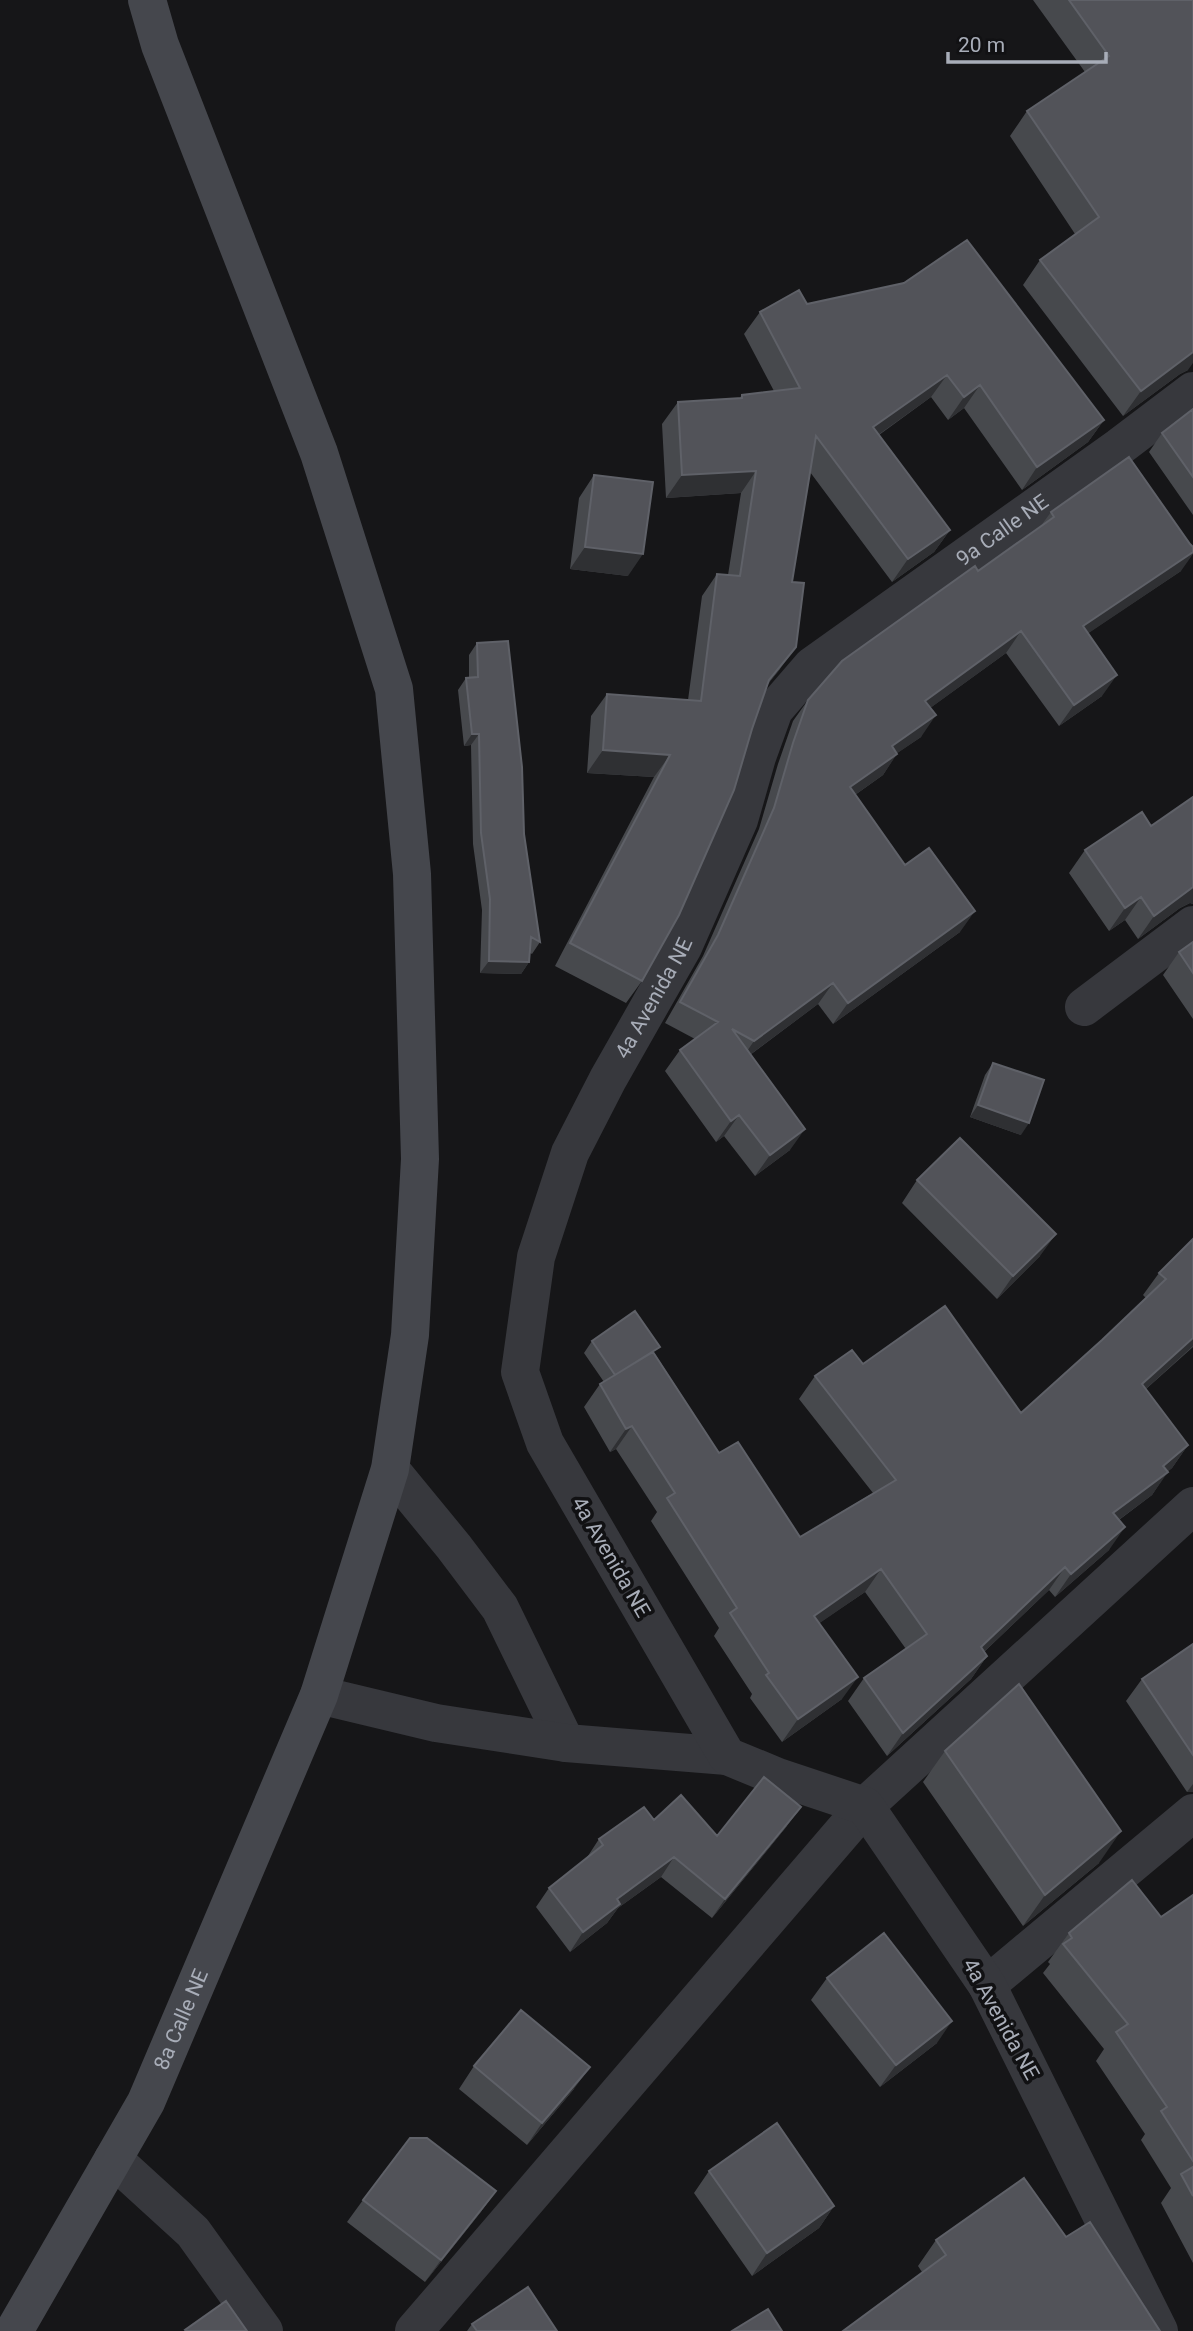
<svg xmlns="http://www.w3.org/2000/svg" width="1193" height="2331" font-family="Roboto,sans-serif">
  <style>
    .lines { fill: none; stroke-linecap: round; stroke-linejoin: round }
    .street { stroke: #37383d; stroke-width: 38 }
    .secondary { stroke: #45474d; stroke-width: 38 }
    .wall { fill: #47494d }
    .shaded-wall { fill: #2f3033 }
    .building { fill: #525359; stroke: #5f6168; stroke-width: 2 }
    .labels { text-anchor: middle; stroke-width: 7; stroke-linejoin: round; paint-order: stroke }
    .street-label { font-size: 21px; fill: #a8adb8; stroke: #111113 }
  </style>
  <rect width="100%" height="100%" fill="#161618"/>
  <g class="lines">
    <!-- street -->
    <g class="street">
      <path d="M1084,1007L1193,925"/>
      <path d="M390,1469L454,1547L500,1608L566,1743"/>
      <path d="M319,1695L436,1723L566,1743L727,1756"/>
      <path d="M987,1985L1193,1813"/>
      <path d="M113,2159L193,2232L264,2331"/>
      <path d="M414,2331L865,1806L1193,1506"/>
      <path id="s1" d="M1159,2331L987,1985L865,1806L778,1777L727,1756L545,1443L520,1372L536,1257L570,1153L608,1079L683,947L739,820L757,757L774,710L812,666L1119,447L1193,391"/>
    </g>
    <!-- secondary -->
    <path class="secondary" id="s2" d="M14,2331L146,2102L319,1695L390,1469L410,1335L420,1159L412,874L394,689L319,453L160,45L147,0"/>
  </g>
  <!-- wall -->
  <path class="wall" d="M1033,0H1193L1188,370L1180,374L1123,416L1023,285L1040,260L1075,234L1010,136L1027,111L1085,72Z
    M807,304L1104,420L1088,442L1022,490L964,408L948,420L931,397L879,435L950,530L934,552L892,582L810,472L792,582L780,669L767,685L642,981L626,1003L555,966L654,777L587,773L591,716L607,694L688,700L702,596L717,574L728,575L741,493L666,498L662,424L678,402L739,399L742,395L774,391L744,334L760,312Z
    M1193,409V515L1149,452L1162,433Z
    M594,475L628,576L570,569L579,498Z
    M1051,512L1181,571L1088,633L1102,696L1059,726L1006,653L930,708L921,737L897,753L883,775L855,795L905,865L960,932L833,1024L818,1004L750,1055L790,1150L755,1176L724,1136L716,1142L665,1071L680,1050L695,1039L665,1023L703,956L759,829L778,764L793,721L808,700L978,571L1040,527Z
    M477,643L524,834L540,942L532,954L530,953L529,962L521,974L480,973L482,910L473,844L471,745L464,746L458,690L466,678H469V655Z
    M1193,797V904L1190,903L1180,908L1138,939L1125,920L1109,931L1069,873L1085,850L1151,826Z
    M1193,942V1019L1163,975L1179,952Z
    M993,1063L1021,1135L970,1117L985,1075Z
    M917,1180L1040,1256L997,1299L902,1203Z
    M1193,1239V1347L1146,1389L1188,1445L1172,1468L1167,1472L1152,1495L1119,1520L1109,1550L1055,1597L1049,1590L984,1652L987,1656L971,1679L887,1756L848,1701L864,1678L906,1649L865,1592L819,1623L842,1699L782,1742L750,1698L752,1694L714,1636L719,1628L651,1521L657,1512L616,1449L610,1452L584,1407L600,1384L604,1382L584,1353L592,1341L655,1354L719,1453L800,1537L873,1493L799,1399L815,1376L863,1364L1021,1413L1102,1340L1146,1298L1143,1295L1159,1273Z
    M1193,1644V1792H1187L1126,1701L1142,1679Z
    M945,1751L1099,1863L1023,1926L923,1782Z
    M654,1820L717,1836L787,1826L712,1918L661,1877L618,1908L607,1923L570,1952L536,1907L549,1888L586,1859L599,1839Z
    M1193,1895V2263L1161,2203L1171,2188L1141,2140L1145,2134L1096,2061L1104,2049L1043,1973L1050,1964L1048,1962L1069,1933L1161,1917Z
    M827,1978L937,2043L880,2087L811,2000Z
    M474,2066L574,2089L527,2145L459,2089Z
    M709,2171L834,2206L819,2228L752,2276L694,2193Z
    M496,2191L480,2213L425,2282L347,2222L363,2200Z
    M1066,2237L922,2272L918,2266L936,2240Z
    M472,2324L557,2331H467Z"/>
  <!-- shaded-wall -->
  <path class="shaded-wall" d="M1193,352V363L1188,370L1180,374L1123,416L1141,391Z
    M947,375L931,397L857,450L873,427Z
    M980,385L964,408L948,420L964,397Z
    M1104,420L1088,442L1022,490L1037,467Z
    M756,471L741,493L666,498L682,475Z
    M950,530L934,552L892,582L908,559Z
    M585,547L643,554L628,576L570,569Z
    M1193,552V554L1181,571L1068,647L1083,626Z
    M1021,631L1006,653L911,722L925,701Z
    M796,647L780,669L753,703L769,680Z
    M1117,675L1102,696L1059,726L1074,705Z
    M936,715L921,737L877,767L892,746Z
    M472,734H479L471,745L464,746Z
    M603,750L670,755L654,777L587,773Z
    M897,754L883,775L835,809L850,787Z
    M1193,887V904L1190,903L1180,908L1138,939L1154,916Z
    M1141,897L1125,920L1109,931L1125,908Z
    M975,911L960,932L833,1024L848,1003Z
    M489,961L529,962L521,974L480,973Z
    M833,983L818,1004L739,1063L754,1041Z
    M978,1105L1029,1123L1021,1135L970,1117Z
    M739,1115L724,1136L716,1142L731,1121Z
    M805,1129L790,1150L755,1176L770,1155Z
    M1056,1234L1040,1256L997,1299L1013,1276Z
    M1193,1338V1346L1126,1407L1142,1384Z
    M632,1426L616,1449L610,1452L626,1429Z
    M1188,1445L1172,1468L1159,1479L1168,1472L1152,1495L1097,1536L1113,1513Z
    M1125,1527L1109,1550L1055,1597L1071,1574Z
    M1065,1567L1049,1590L965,1670L981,1647Z
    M881,1569L865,1592L798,1638L814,1616Z
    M987,1656L971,1679L887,1756L903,1733Z
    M858,1677L842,1699L782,1742L798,1719Z
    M1193,1784V1792H1187Z
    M801,1807L787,1826L712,1918L725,1899Z
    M1121,1831L1099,1863L1023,1926L1045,1895Z
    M674,1857L661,1877L618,1908L607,1923L570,1952L583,1932L617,1899Z
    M952,2021L937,2043L880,2087L896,2065Z
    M590,2067L574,2089L527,2145L542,2123Z
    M496,2191L480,2213L425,2282L441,2260Z
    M834,2206L819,2228L752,2276L767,2253Z"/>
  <!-- building -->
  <path class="building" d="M1069,0H1193V352L1141,391L1040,260L1099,217L1027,111L1109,56Z
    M967,240L1104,420L1037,467L980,385L964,397L947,375L873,427L950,530L908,559L816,436L792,582L804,583L796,647L769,680L752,729L734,790L679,915L642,981L570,943L670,755L603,750L607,694L701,701L717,574L740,576L756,471L682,475L678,402L742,398V395L800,388L760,312L799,290L807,304L904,283Z
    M1193,409V477L1162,433Z
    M1129,457L1190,544L1193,547V552L1083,626L1117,675L1074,705L1021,631L925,701L936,715L892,746L897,754L850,787L905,865L929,848L975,911L848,1003L833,983L754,1041L732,1029L805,1129L770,1155L739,1115L731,1121L680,1050L718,1022L680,1002L718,935L774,808L793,743L808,700L842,661L975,566L978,571L1054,517L1051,512Z
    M594,475L653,482L643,554L585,547Z
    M508,641L522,767L524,834L540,942L531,937L529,962L489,961L490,899L481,833L479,734H472L466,678L478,677L477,643Z
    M1193,797V887L1154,916L1141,897L1125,908L1085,850L1142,812L1151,826Z
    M1193,942V973L1179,952Z
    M993,1063L1044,1080L1029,1123L978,1105Z
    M960,1138L1056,1234L1013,1276L917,1180Z
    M1193,1239V1338L1142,1384L1188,1445L1163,1466L1168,1472L1113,1513L1125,1527L1071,1574L1065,1567L981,1647L987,1656L903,1733L864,1678L927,1634L881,1569L814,1616L858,1677L798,1719L766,1675L769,1673L730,1613L737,1608L667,1498L675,1493L632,1426L626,1429L600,1384L653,1352L719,1453L738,1442L800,1537L896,1480L815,1376L852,1350L863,1364L945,1306L1021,1413L1102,1340L1166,1279L1159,1273Z
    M635,1311L660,1347L615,1375L592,1341Z
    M1193,1644V1755L1142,1679Z
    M1019,1684L1121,1831L1045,1895L945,1751Z
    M764,1777L801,1807L725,1899L674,1857L617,1899L620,1904L583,1932L549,1888L603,1845L599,1839L644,1807L654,1820L681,1795L717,1836Z
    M1132,1880L1161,1917L1193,1895V2161L1161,2111L1167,2107L1116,2032L1128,2024L1063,1944L1072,1938L1069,1933Z
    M884,1933L952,2021L896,2065L827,1978Z
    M521,2010L590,2067L542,2123L474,2066Z
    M777,2123L834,2206L767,2253L709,2171Z
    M410,2138H427L496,2191L441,2260L363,2200Z
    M1193,2167V2196L1181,2174Z
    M1024,2178L1066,2237L1090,2222L1160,2331H843L946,2255L936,2240Z
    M528,2287L557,2331H477L472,2324Z
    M226,2301L247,2331H186L185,2330Z
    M768,2309L782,2331H732Z"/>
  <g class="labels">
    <!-- street labels -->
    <g class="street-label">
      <text dy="7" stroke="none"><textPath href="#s1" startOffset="2194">9a Calle NE</textPath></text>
      <text dy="7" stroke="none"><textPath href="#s1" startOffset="1589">4a Avenida NE</textPath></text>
      <text transform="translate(611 1557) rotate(60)" y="7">4a Avenida NE</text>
      <text transform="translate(1001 2019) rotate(61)" y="7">4a Avenida NE</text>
      <text dy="7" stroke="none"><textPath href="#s2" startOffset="354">8a Calle NE</textPath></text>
    </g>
  </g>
  <!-- scale -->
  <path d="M948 52v10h158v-10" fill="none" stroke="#a8adb8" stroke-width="3.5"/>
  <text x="958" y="52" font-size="21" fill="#a8adb8" stroke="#111113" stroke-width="5" paint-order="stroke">20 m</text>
</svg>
